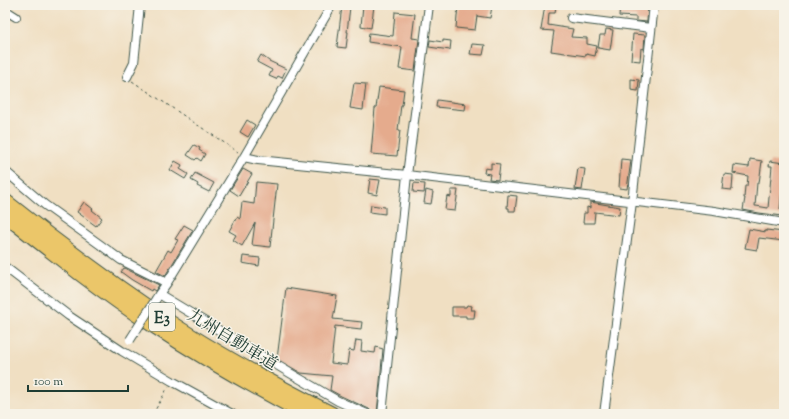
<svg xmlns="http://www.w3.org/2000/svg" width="789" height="419" font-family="'Sorts Mill Goudy','Noto Serif JP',serif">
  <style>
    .building { fill: #e5ab8d }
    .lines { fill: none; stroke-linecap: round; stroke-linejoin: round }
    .minor-casing { stroke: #3e5549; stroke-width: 10 }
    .motorway-casing { stroke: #3e5549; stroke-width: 16 }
    .path { stroke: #3e5549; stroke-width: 1; stroke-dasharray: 3 3; stroke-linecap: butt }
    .minor { stroke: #fff; stroke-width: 8 }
    .motorway { stroke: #ebc669; stroke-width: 14 }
    .minor-bridge-casing { stroke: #3e5549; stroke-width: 10; stroke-linecap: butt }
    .minor-bridge { stroke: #fff; stroke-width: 8 }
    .labels { text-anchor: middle; stroke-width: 3; stroke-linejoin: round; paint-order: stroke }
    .shield { fill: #f7f3e8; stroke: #60746a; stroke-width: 1 }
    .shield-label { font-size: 16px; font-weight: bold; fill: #1f3d34 }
    .street-label { font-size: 17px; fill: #1f3d34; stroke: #f7f3e8 }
  </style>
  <rect width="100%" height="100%" fill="#f7f3e8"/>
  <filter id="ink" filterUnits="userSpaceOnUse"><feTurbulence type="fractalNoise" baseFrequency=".025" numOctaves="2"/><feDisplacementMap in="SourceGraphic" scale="8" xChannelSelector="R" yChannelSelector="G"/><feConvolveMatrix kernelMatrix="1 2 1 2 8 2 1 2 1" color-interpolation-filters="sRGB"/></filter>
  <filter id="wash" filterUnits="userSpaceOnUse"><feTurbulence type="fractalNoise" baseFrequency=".012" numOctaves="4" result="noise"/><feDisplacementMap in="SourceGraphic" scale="16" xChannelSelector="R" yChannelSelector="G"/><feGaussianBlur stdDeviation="0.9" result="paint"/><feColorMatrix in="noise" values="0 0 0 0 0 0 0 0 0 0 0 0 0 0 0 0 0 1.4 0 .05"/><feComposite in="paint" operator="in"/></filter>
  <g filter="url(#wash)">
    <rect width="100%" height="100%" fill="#f0dfc2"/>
    <g id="blocks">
      <!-- building -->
      <path class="building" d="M363,5L374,6L371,28L361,26Z
        M458,5L492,6L490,18L477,16L475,30L456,28Z
        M545,5H556L555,13H549L548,25L573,29L571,37L587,38V44L597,46L595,56L586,54V56L551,51L554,31L541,30Z
        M620,5H648L647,22L636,21V17L619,16Z
        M342,6L350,7L347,32H348L346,48L337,47Z
        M395,12L415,14L412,38L419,39L415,71L399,69L402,47L368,42L369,33L393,36Z
        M606,29L613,30L610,50L598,48L600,35H605Z
        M633,34L645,35L644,49L641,48L640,61L631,60Z
        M430,40L443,42V40L451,41L450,50L429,47Z
        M472,44L485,45L483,55L470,54Z
        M261,55L269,61L286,69L282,78L278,76L276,79L269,76L272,70L257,62Z
        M631,79L639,80L638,91L631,90Z
        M354,83L366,84L363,110L350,108Z
        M379,87L404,90L402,105H401L398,130H400L397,156L371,154L375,108H376Z
        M437,100L466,104L465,110L436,107Z
        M247,120L255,125L248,137L240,132Z
        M194,145L200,148L199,150L205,154L201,161L197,158L195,160L187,155Z
        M621,159L631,160L627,189L619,188Z
        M750,159L762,161L759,183H757L755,206H756L768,208L772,166H769L770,161L784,163V189L782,188L780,209L783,210V216L759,213L743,210L745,198H744L745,186H747L748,176L733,173L734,165L749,167Z
        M175,161L182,165L180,169L188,174L185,179L170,170Z
        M491,163L500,164L498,180L489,179L490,174L484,173L485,168L491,169Z
        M578,168L585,169L582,190L575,189Z
        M243,169L252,174L239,196L230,190Z
        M195,173L214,183L209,192L197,186L198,184L191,180Z
        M724,174L733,175L732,190L722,189Z
        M370,179L380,180L377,195L368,193Z
        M256,182L277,184L270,247L252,245L255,223L242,246L233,240L236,235L229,231L237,217L240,219L242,202L254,204Z
        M414,183L425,184L424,193L413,192Z
        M426,190L433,192L431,204L424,203Z
        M451,190H458L455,211L445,210L447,196L451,197Z
        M508,195L517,196L515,211H509V208H507Z
        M84,202L93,209L92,210L102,218L96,226L77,212Z
        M590,202L620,207L619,215L595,212L594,223H583L584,213H587V207L590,208Z
        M371,205L385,207V214L370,212Z
        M184,225L193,230L165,276L156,271L168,250L171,252L178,240L175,239Z
        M749,229L766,232V230L784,232V241L759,238L757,250L745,248Z
        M243,256L260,258L259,266L242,263Z
        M124,268L159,285L155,291L152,289L151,291L132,280L121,272Z
        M286,288L337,296L333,319L362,322L361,329L335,326L331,363L347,365L349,350L354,351L356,340L362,341L361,351L375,353L376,347L383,349L377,414L372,413L369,409L341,396L330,390L332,376L301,373L277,359Z
        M467,305L472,306L471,310H475L474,318H466V316H452V307H466Z"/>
    </g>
  </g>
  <g filter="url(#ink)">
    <use href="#blocks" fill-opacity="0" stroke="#3e5549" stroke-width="1"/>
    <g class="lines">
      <!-- minor casing -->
      <g class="minor-casing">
        <path id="minor" d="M5,10L16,17
          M571,18L651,28
          M127,77L134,63L140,5
          M244,157L258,160L407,175L714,211L784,223
          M5,171L45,205L102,246L121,260L167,283
          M5,267L69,316L122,351L172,381L232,414
          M159,294L290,373L338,401L367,414
          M156,299L159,294L167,283L244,157L332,5
          M382,414L407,175L429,5
          M604,414L632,202L654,5"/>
      </g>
      <!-- motorway casing -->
      <g class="motorway-casing">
        <path id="motorway" d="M5,201C55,241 106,279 159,315C214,352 273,384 332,414
          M5,215C53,253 102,292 154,326C203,358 254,387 306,414"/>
      </g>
      <!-- path -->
      <path class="path" d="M132,81L238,152
        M153,414L168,387"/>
      <!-- minor -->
      <use href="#minor" class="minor"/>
      <!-- motorway -->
      <use href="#motorway" class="motorway"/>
      <!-- minor-bridge casing -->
      <g class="minor-bridge-casing">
        <path id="minor-bridge" d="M130,340L156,299"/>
      </g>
      <!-- minor-bridge -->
      <use href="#minor-bridge" class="minor-bridge"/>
    </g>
  </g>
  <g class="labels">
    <!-- shield labels -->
    <rect class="shield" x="149" y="303" width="26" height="28" rx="3"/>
    <g class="shield-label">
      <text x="162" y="323">E3</text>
    </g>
    <!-- street labels -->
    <g class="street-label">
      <text transform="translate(233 339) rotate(31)" y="6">九州自動車道</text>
    </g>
  </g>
  <!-- margin -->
  <rect width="789" height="419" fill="none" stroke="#f7f3e8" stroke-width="20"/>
  <!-- scale -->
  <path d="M28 385v6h100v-6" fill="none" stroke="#1f3d34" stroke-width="2"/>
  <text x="34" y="385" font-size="12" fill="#1f3d34" stroke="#f7f3e8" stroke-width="3" paint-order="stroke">100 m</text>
</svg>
